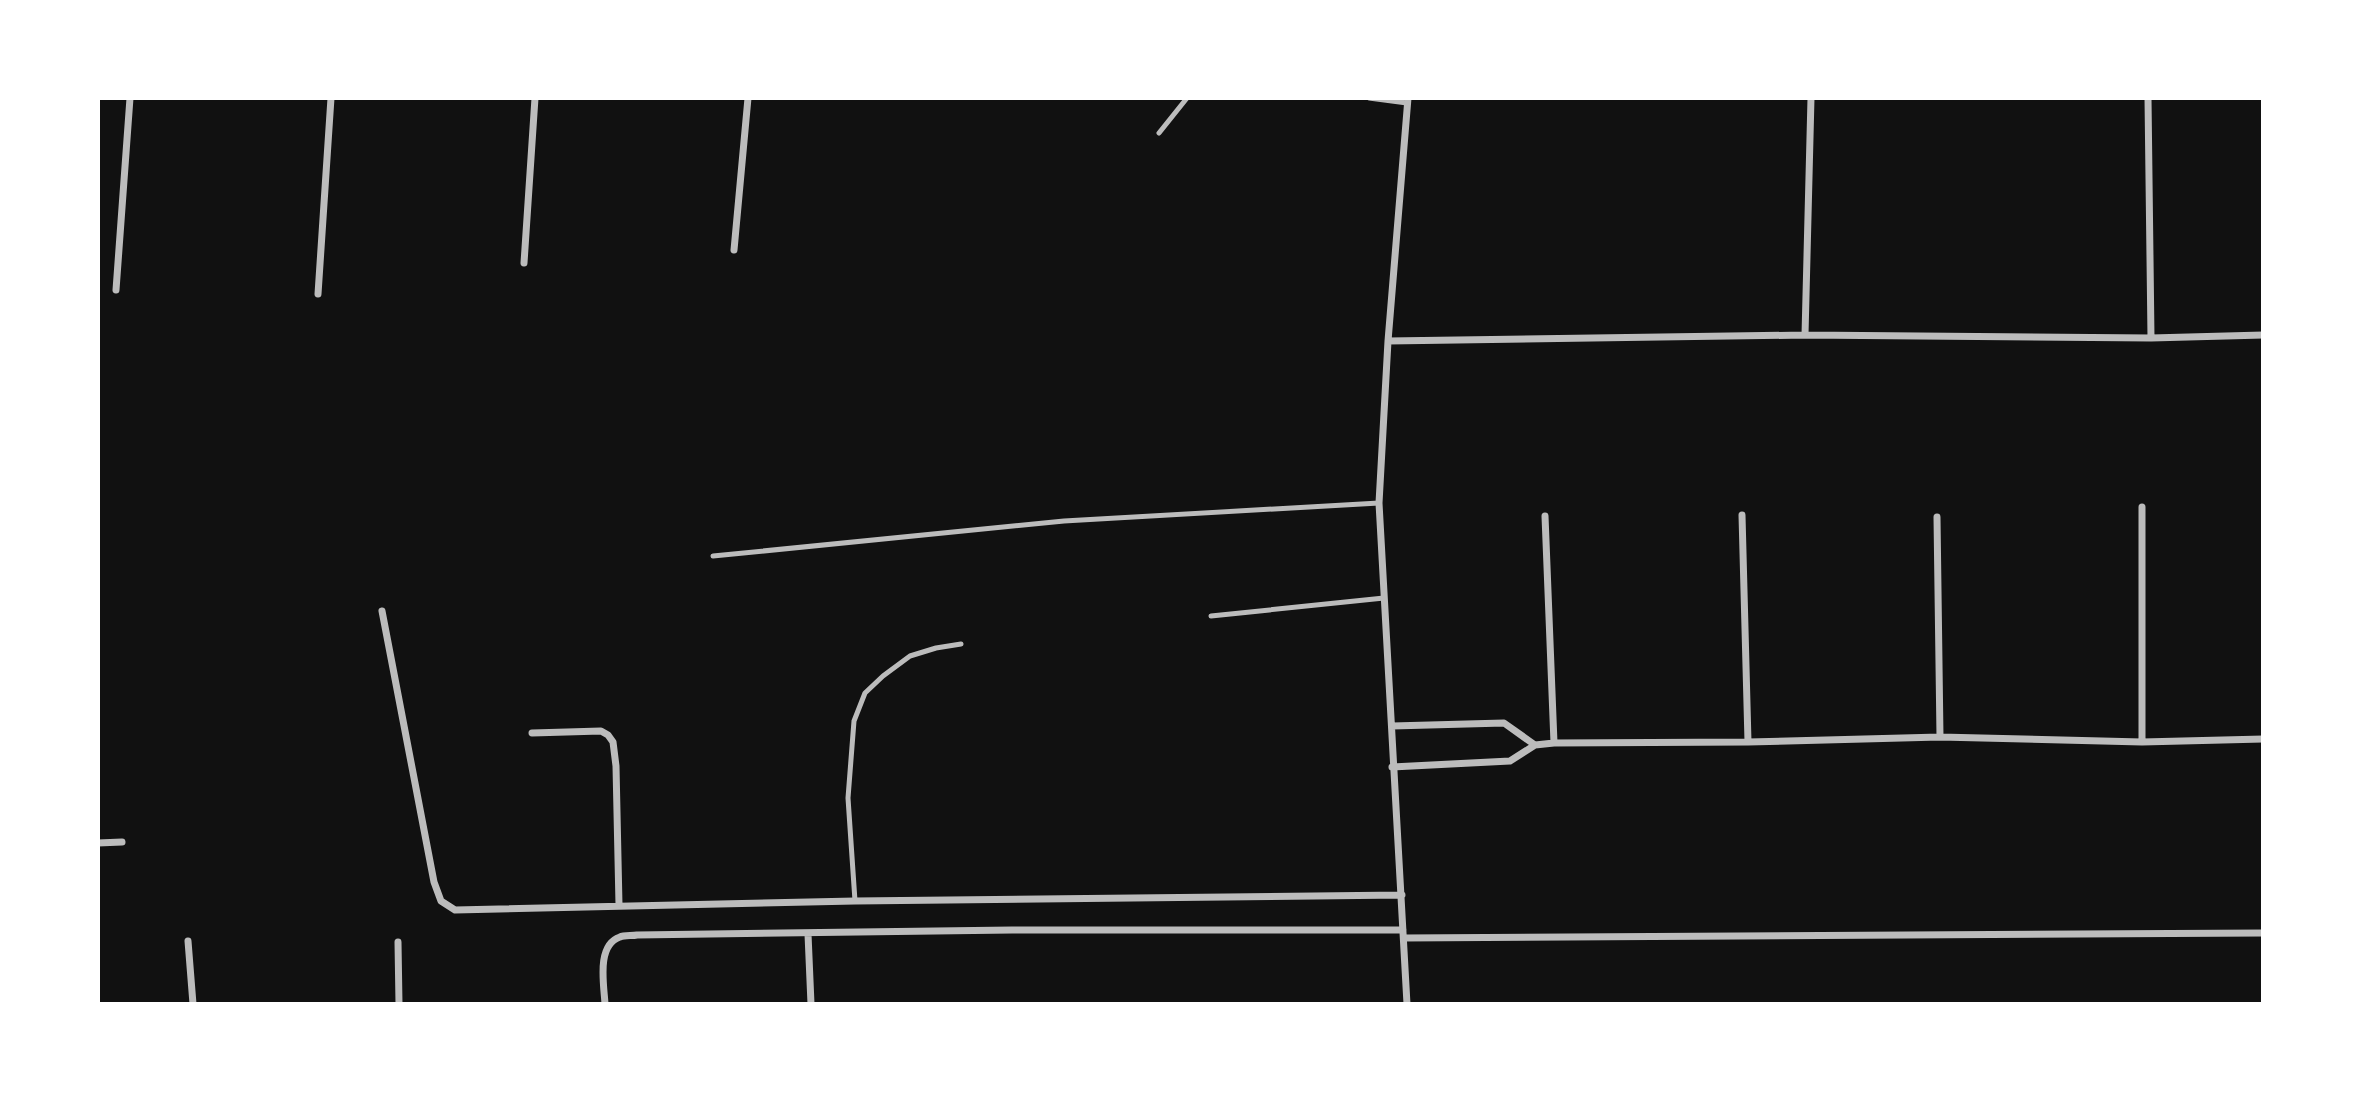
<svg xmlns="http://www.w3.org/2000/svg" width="2361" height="1102" font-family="Montserrat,sans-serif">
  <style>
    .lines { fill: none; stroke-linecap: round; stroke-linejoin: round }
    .service { stroke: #bcbcbc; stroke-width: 5 }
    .minor { stroke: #bcbcbc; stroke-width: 7 }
  </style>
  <rect width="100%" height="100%" fill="#111"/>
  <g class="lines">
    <!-- service -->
    <path class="service" d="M1369,98L1407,103
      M1159,133L1187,98
      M713,556L1064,521L1379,503
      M1211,616L1384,598
      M855,901L848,798L854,721L865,693L883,676L910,656L936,648L961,644"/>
    <!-- minor -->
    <path class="minor" d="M2148,98L2151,338
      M734,250L748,98
      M524,263L535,98
      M116,290L130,98
      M318,294L331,98
      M1805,335L1811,98
      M1388,341L1805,335L2151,338L2263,335
      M2142,507V742
      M1742,515L1748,742
      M1545,516L1554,743
      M1937,517L1940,737
      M382,611L434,882L441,901L455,910L855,901L1402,895
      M1392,726L1504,723L1535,745
      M532,733L601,731L608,735L613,742L616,766L619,905
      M1392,767L1510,761L1535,745L1554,743L1748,742L1940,737L2142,742L2263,739
      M98,843L122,842
      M808,934L811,1004
      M1404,938L2263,933
      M188,941L193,1004
      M398,942L399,1004
      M605,1004C604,985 596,945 620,937C624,935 632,936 637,935L1012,930H1403
      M1407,1004L1379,503L1388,341L1408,98"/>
  </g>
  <!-- border -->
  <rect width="2361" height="1102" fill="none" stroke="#ffffff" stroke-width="200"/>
</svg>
